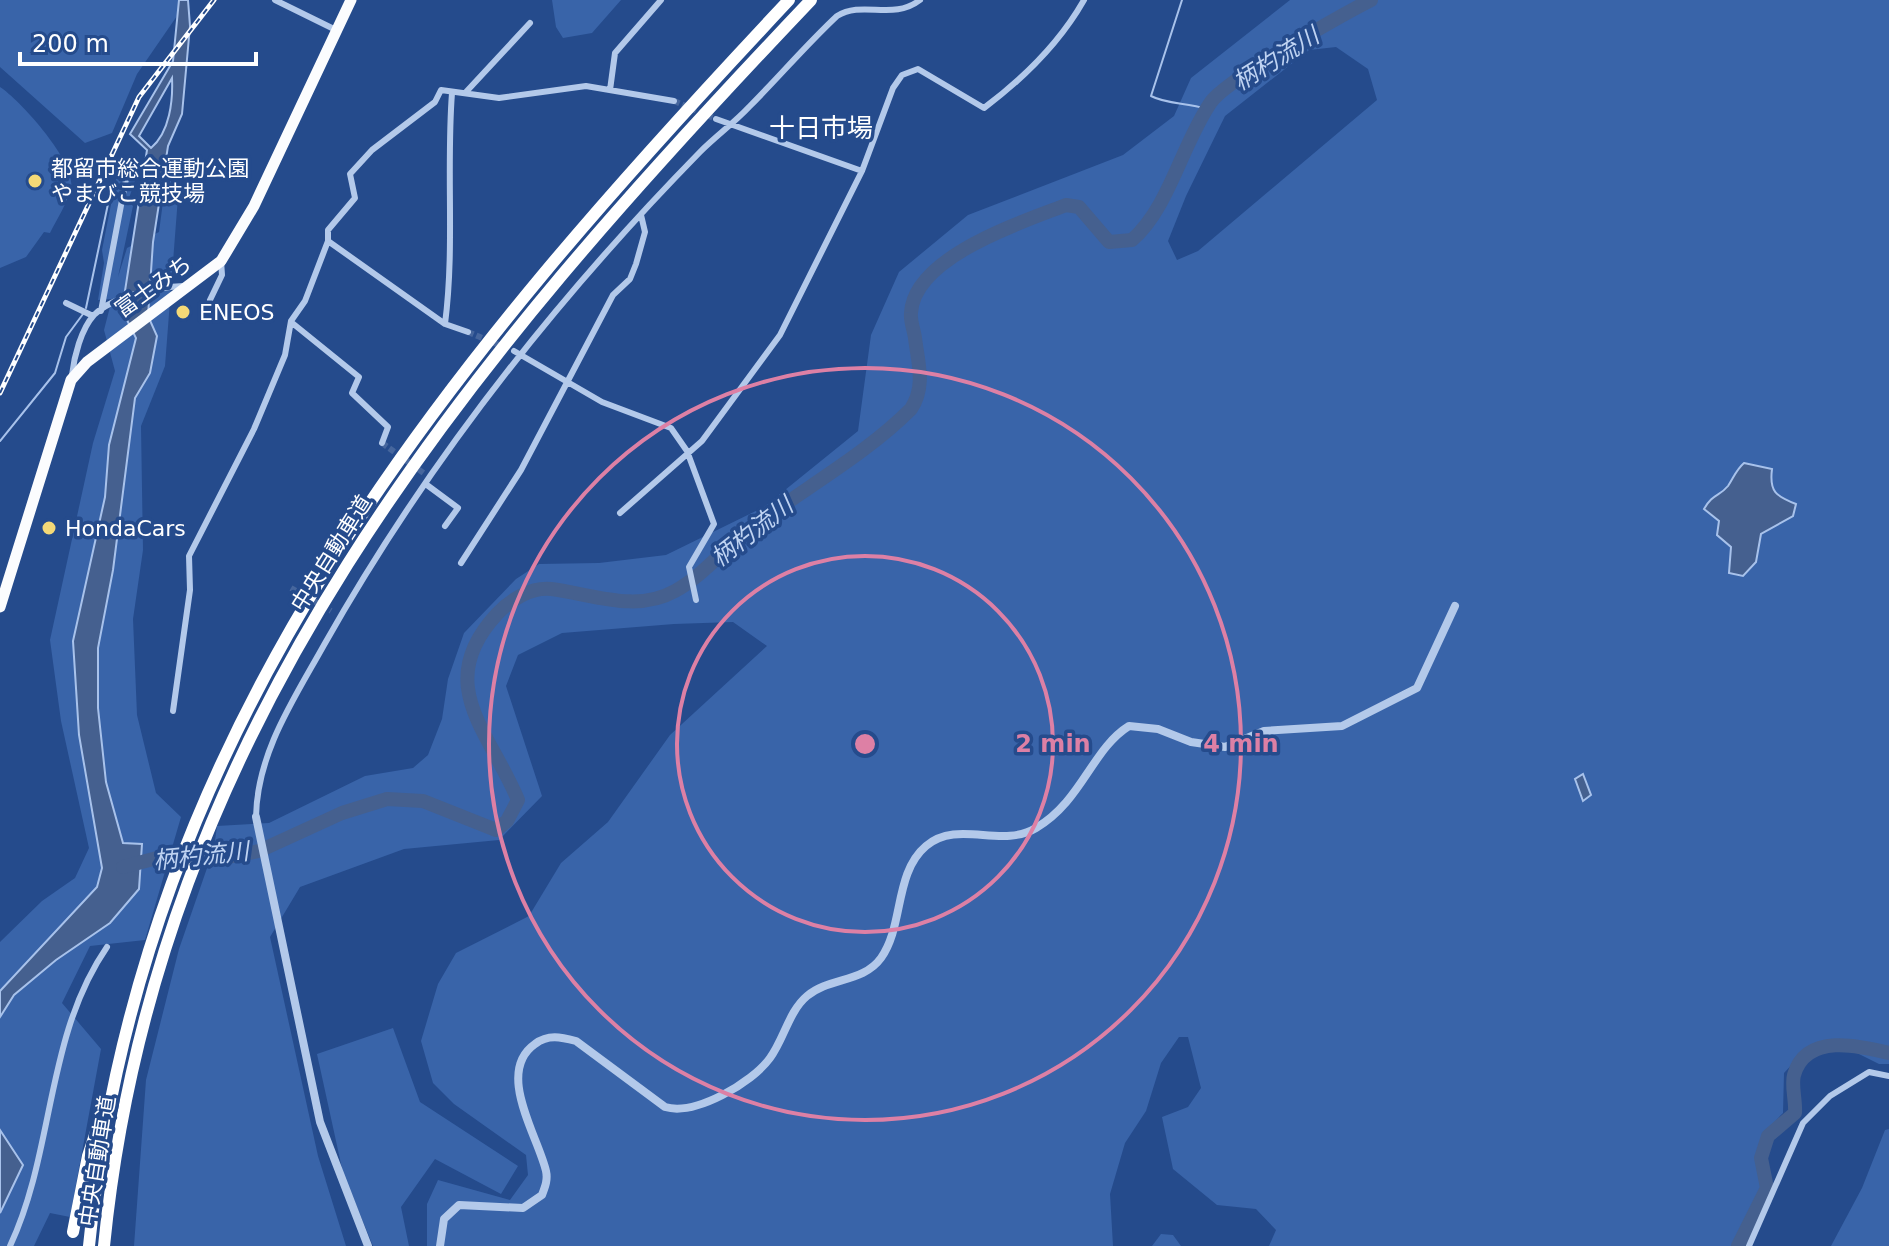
<svg xmlns="http://www.w3.org/2000/svg" width="1889" height="1246" font-family="'DejaVu Sans','Noto Sans JP',sans-serif">
  <style>
    .green { fill: #3964a9; fill-rule: evenodd }
    .water { fill: #45608f; stroke: #a8c2eb; stroke-width: 2; fill-rule: evenodd }
    .lines { fill: none; stroke-linecap: round; stroke-linejoin: round }
    .stream { stroke: #a8c2eb; stroke-width: 2 }
    .river { stroke: #45608f; stroke-width: 14 }
    .minor-tunnel { stroke: #46669d; stroke-width: 6; stroke-dasharray: 6 3; stroke-linecap: butt }
    .minor { stroke: #b3c9ea; stroke-width: 6 }
    .tertiary { stroke: #b3c9ea; stroke-width: 8 }
    .trunk { stroke: #fbfcfe; stroke-width: 11 }
    .motorway { stroke: #fff; stroke-width: 12 }
    .rail-casing { stroke: #fff; stroke-width: 5 }
    .rail { stroke: #254b8c; stroke-width: 2; stroke-dasharray: 6; stroke-linecap: butt }
    .ring { fill: none; stroke: #dd80a5; stroke-width: 4 }
    .poi-dot { fill: #f4d977; stroke: #254b8c; stroke-width: 3 }
    .labels { text-anchor: middle; stroke-width: 7; stroke-linejoin: round; paint-order: stroke }
    .poi-label { font-size: 22px; fill: #fff; stroke: #254b8c; text-anchor: start }
    .street-label { font-size: 22px; fill: #fff; stroke: #254b8c }
    .water-label { font-size: 24px; font-style: italic; fill: #bfd3f2; stroke: #254b8c }
    .quarter-label { font-size: 26px; fill: #fff; stroke: #254b8c }
    .centre { fill: #dd80a5; stroke: #254b8c; stroke-width: 4 }
    .ring-label { font-size: 24px; text-anchor: middle; font-weight: bold; fill: #dd80a5; stroke: #254b8c; stroke-width: 7; stroke-linejoin: round; paint-order: stroke }
  </style>
  <rect width="100%" height="100%" fill="#254b8c"/>
  <!-- green -->
  <path class="green" d="M0,0H188L137,74L112,133L85,143L0,67Z
    M552,0H621L592,33L563,38L556,27Z
    M1290,0H1889V1064H1879L1829,1039L1798,1058L1784,1073L1783,1113C1760,1136 1750,1157 1762,1188L1731,1246H1269L1276,1230L1256,1209L1217,1205L1173,1169L1162,1117L1188,1107L1201,1088L1188,1037H1179L1161,1063L1146,1111L1125,1143L1110,1194L1113,1246H427V1204L438,1180L510,1200L528,1175L526,1155L454,1104L433,1083L421,1041L438,984L456,953L529,916L561,863L608,822L670,735L767,646L733,622L674,624L562,633L518,655L506,686L542,796L499,840L404,849L300,887L270,937L318,1156L346,1246H134L146,1080L179,949L214,848L217,826L269,823L365,776L413,768L428,755L442,719L448,679L464,633L516,579L539,564L599,563L666,555L764,507L858,431L871,335L899,272L968,215L1123,155L1174,116L1191,78ZM1336,47L1368,69L1377,100L1198,251L1177,260L1168,241L1186,196L1225,116L1309,50Z
    M0,87C20,100 76,162 71,187C68,202 57,219 50,233L44,232L26,257L0,268Z
    M168,164L180,171L165,366L141,426L143,550L133,619L137,715L156,793L181,817L145,940L90,946L62,1003L101,1049L70,1217L50,1213L34,1246H0V942L42,901L75,878L89,848L61,721L50,640L93,443L115,371L104,330L112,299L98,300L104,263L102,250L117,174L120,171L137,175L128,201L133,206L118,277L127,248L159,232Z
    M393,1028L420,1102L518,1166L501,1194L435,1159L401,1207L409,1246H373L343,1173L317,1054Z
    M1889,1129V1246H1831L1862,1188L1885,1130Z
    M1161,1234L1173,1235L1181,1246H1152Z"/>
  <!-- water -->
  <path class="water" d="M179,0H188L190,26L182,114L168,146L153,242L148,316L157,336L150,373L135,398L113,570L98,648V708L106,782L123,843L142,844L139,889L110,923L56,960L14,995L0,1017V991L97,887L102,868L79,735L73,641L105,497L109,445L136,338L122,310L147,150L130,134L173,61ZM172,78C173,100 170,132 151,148L139,136Z
    M1744,463L1772,469C1769,492 1776,496 1796,504L1793,516L1761,534L1756,562L1743,576L1729,573L1731,547L1717,535L1719,521L1704,509C1712,494 1720,496 1728,486C1734,477 1736,470 1744,463Z
    M1583,774L1591,795L1583,801L1575,779Z
    M0,1130L23,1165L0,1213Z"/>
  <g class="lines">
    <!-- stream -->
    <path class="stream" d="M1182,0L1151,96C1168,105 1187,102 1207,109
      M86,308L108,204
      M0,441L55,373L66,337L83,314"/>
    <!-- river -->
    <path class="river" d="M123,867L157,858H223L259,851L342,813L387,799L423,801L496,830L507,821L518,800C490,732 432,684 497,614C510,600 531,587 551,589C592,594 636,613 675,591C701,577 722,551 745,533C799,491 863,457 911,409C926,386 918,363 915,338C914,330 910,321 911,313C914,257 1022,222 1066,205L1079,207L1109,242L1132,240C1169,208 1182,144 1211,102C1228,79 1340,16 1371,0
      M1738,1246L1767,1188L1761,1158L1768,1136L1795,1113C1796,1101 1791,1085 1794,1075C1806,1032 1861,1046 1889,1053"/>
    <!-- minor-tunnel -->
    <path class="minor-tunnel" d="M674,101L716,119
      M468,332L506,348
      M382,443L425,474
      M291,588L331,611"/>
    <!-- minor -->
    <path class="minor" d="M275,0L338,31
      M610,90L615,53L661,0
      M466,92L530,23
      M716,119L862,171
      M328,241L445,324L468,332
      M210,300L222,275L221,261
      M66,303L93,316
      M101,311L126,179
      M291,322L359,377L352,393L388,427L382,443
      M445,324C455,247 446,170 452,93
      M514,351L602,402L671,428L687,451L714,524L689,567L696,600
      M72,375C74,357 81,329 94,315C113,296 158,287 184,286
      M427,485L458,508L445,526
      M620,513L702,441L780,335L862,171L893,88L902,75L918,69L984,108C1024,78 1059,44 1084,0
      M461,563L521,470L613,295L630,279L636,264L645,232L641,215
      M173,711L190,590L189,556L254,429L285,355L291,321L305,301L328,241V230L355,198L350,174L372,150L435,102L441,90L499,98L586,86L674,101
      M256,817C257,753 294,699 324,645C425,466 556,299 700,152C716,136 734,123 749,107C779,77 806,45 837,16C863,0 893,21 920,0
      M10,1246C55,1150 45,1037 107,947
      M1749,1246L1803,1123L1830,1096L1869,1072L1889,1076"/>
    <!-- tertiary -->
    <path class="tertiary" d="M256,817L320,1122L368,1246
      M440,1246L444,1219L459,1205L523,1208L542,1195C545,1187 548,1180 546,1171C538,1136 495,1072 535,1044C548,1034 561,1037 576,1041L665,1107C695,1116 752,1083 770,1058C784,1039 789,1011 807,996C829,977 863,983 881,958C904,926 894,873 926,846C958,819 1001,849 1036,828C1082,801 1092,749 1129,726L1158,729L1191,742L1225,747L1264,731L1342,726L1417,688L1455,606"/>
    <!-- trunk -->
    <path class="trunk" d="M0,607L71,380L87,362L221,261L254,206L351,0"/>
    <!-- motorway -->
    <path class="motorway" d="M73,1232L88,1156L99,1123
      M89,1246C141,725 445,366 789,0
      M104,1246C156,726 466,363 811,0"/>
    <!-- rail casing -->
    <g class="rail-casing">
      <path id="rail" d="M0,393L139,97L214,0"/>
    </g>
    <!-- rail -->
    <use href="#rail" class="rail"/>
  </g>
  <!-- distance rings -->
  <g class="ring">
    <circle cx="865" cy="744" r="188"/>
    <circle cx="865" cy="744" r="376"/>
  </g>
  <!-- markers -->
  <g class="poi-dot">
    <circle cx="35" cy="181" r="8"/>
    <circle cx="183" cy="312" r="8"/>
    <circle cx="49" cy="528" r="8"/>
  </g>
  <g class="labels">
    <!-- poi labels -->
    <g class="poi-label">
      <text x="51" y="176">都留市総合運動公園<tspan x="51" dy="25">やまびこ競技場</tspan></text>
      <text x="199" y="320">ENEOS</text>
      <text x="65" y="536">HondaCars</text>
    </g>
    <!-- street labels -->
    <g class="street-label">
      <text transform="translate(153 286) rotate(-36)" y="8">富士みち</text>
      <text transform="translate(331 553) rotate(-58)" y="8">中央自動車道</text>
      <text transform="translate(97 1161) rotate(-81)" y="8">中央自動車道</text>
    </g>
    <!-- water labels -->
    <g class="water-label">
      <text transform="translate(1276 59) rotate(-32)" y="8">柄杓流川</text>
      <text transform="translate(752 532) rotate(-38)" y="8">柄杓流川</text>
      <text transform="translate(201 856) rotate(-6)" y="8">柄杓流川</text>
    </g>
    <!-- quarter labels -->
    <g class="quarter-label">
      <text x="821" y="137">十日市場</text>
    </g>
  </g>
  <circle cx="865" cy="744" r="12" class="centre"/>
  <g class="ring-label">
    <text x="1053" y="752">2 min</text>
    <text x="1241" y="752">4 min</text>
  </g>
  <!-- scale -->
  <path d="M20 52v12h236v-12" fill="none" stroke="#ffffff" stroke-width="4"/>
  <text x="32" y="52" font-size="24" fill="#ffffff" stroke="#254b8c" stroke-width="6" paint-order="stroke">200 m</text>
</svg>
